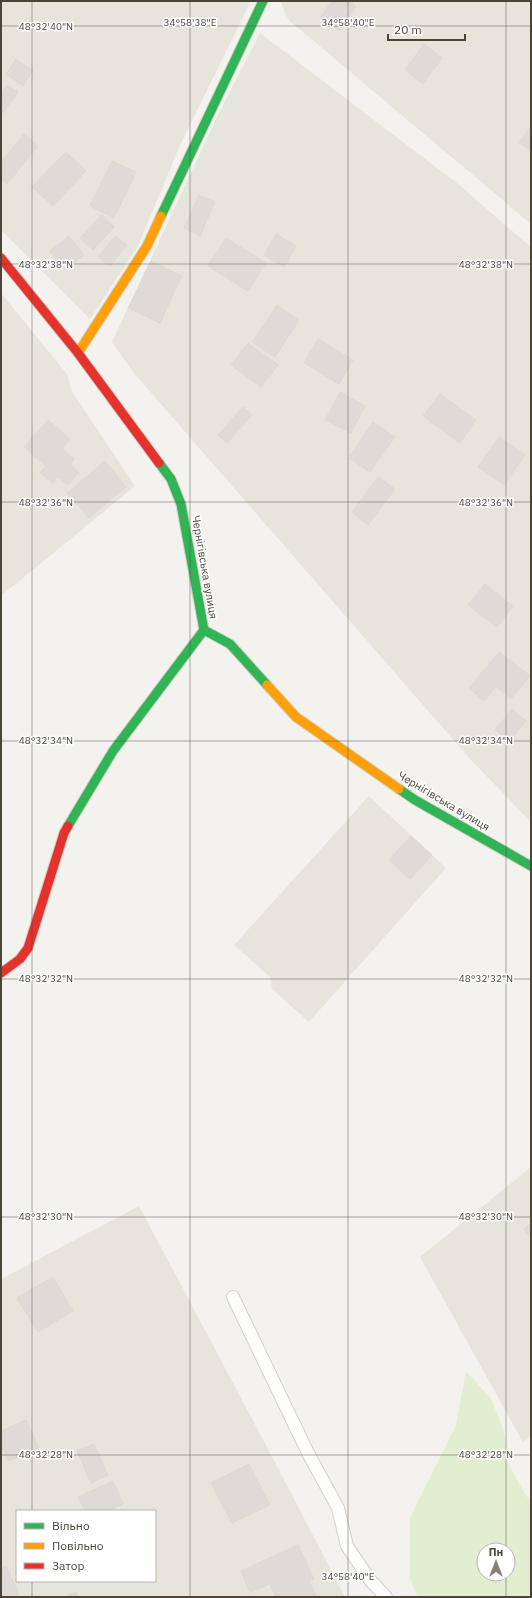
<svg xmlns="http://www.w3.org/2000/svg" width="532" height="1598" font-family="'IBM Plex Sans',sans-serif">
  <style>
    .residential { fill: #e7e4dc; fill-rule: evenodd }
    .green { fill: #e1eecf; fill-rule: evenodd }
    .building { fill: #dedbd6; stroke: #dcd9d4 }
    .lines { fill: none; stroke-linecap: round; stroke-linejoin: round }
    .lane-casing { stroke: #d2d0cb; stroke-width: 14 }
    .fast-casing { stroke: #d3cfc5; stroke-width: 11 }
    .slow-casing { stroke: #d3cfc5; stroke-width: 11 }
    .jam-casing { stroke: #d3cfc5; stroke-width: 11 }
    .lane { stroke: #fdfdfc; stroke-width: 12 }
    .fast { stroke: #30b455; stroke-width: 9 }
    .slow { stroke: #ff9f0a; stroke-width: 9 }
    .jam { stroke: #e5322d; stroke-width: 9 }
    .ticks { fill: none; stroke: #4b4439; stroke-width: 1; stroke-opacity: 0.45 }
    .labels { text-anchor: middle; stroke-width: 3; stroke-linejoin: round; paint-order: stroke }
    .street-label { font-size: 11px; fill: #4b4439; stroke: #fff }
    .ticks-label { font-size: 10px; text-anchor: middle; fill: #4b4439; stroke: #fff; stroke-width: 3; stroke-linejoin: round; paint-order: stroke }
  </style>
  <rect width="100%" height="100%" fill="#f4f2ee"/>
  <!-- residential -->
  <path class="residential" d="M1,1H251L181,143L138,246L90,319L1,230Z
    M281,1H531V224L291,22L285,14Z
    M260,33L458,184L531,247V822L470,759L133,372L112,342L218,115Z
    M1,293L67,374L71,390L135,486L1,596Z
    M369,796L446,868L309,1022L272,989L270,977L234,945Z
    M531,1167V1435L523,1442L420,1257Z
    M139,1206L267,1447L345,1597H1V1279ZM17,1511H155V1581H17Z"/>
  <!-- green -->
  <path class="green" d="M466,1371L491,1399L504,1431L508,1463L527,1497H531V1597H418L410,1580V1517L456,1425ZM484,1550H508V1574H484Z"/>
  <!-- building -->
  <path class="building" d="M332,1H348L356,6L340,31L320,18Z
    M424,44L442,58L423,84L405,70Z
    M16,59L33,71L23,86L6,74Z
    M7,85L18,92L1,115V93Z
    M531,127V151L519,142Z
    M24,134L38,146L7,184L1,179V162Z
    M66,152L86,171L53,206L32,187Z
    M112,161L136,172L114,218L90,206Z
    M199,195L215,202L200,236L184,228Z
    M102,215L114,227L93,250L80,238Z
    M276,234L296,246L284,267L264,255Z
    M69,236L84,255L65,271L50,251Z
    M115,236L127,245L110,266L98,257Z
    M226,238L266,263L248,291L208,266Z
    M151,261L182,276L160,323L128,308Z
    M277,305L299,320L275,357L252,342Z
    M318,339L353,360L339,384L304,363Z
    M248,343L278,365L261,387L231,365Z
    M340,392L365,406L351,433L325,420Z
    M440,394L476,420L460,443L423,416Z
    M243,407L252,415L227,443L218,435Z
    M48,420L70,439L62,449L74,459L70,464L79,472L68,485L58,477L53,483L40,473L46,466L24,447Z
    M373,422L395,437L370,472L349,458Z
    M499,437L525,455L504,485L478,467Z
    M105,461L126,487L89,518L67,493Z
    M378,477L395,489L368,525L352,512Z
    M485,584L513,606L497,627L468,605Z
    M499,652L530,676L511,699L496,686L484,701L469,688Z
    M512,709L526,721L509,741L495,730Z
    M411,836L432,855L410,879L389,860Z
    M531,1223V1238L524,1229Z
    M53,1277L73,1311L38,1332L17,1298Z
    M26,1420L39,1448L8,1461L1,1445V1431Z
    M94,1444L108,1475L91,1483L77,1451Z
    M249,1464L270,1505L232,1523L211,1483Z
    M113,1481L123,1504L108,1511H85L78,1497Z
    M298,1545L314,1579L309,1581L316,1595L312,1597H276L270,1584L250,1592L241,1571Z
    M6,1566L20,1597H1V1569Z
    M76,1592L78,1597H65Z"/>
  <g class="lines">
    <!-- lane casing -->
    <g class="lane-casing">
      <path id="lane" d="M233,1297L308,1453L338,1508L347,1546L370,1580L386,1597"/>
    </g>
    <!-- fast casing -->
    <g class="fast-casing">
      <path id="fast" d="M161,216L263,1
        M159,463L171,479L181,504L204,630L230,644L267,685
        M399,789L415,800L531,866
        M68,826L113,751L204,630"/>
    </g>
    <!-- slow casing -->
    <g class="slow-casing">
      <path id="slow" d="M78,353L147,246L161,216
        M267,685L296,717L399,789"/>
    </g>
    <!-- jam casing -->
    <g class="jam-casing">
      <path id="jam" d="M1,258L78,353L159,463
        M1,973L20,959L28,948L64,833L68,826"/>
    </g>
    <!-- lane -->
    <use href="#lane" class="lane"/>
    <!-- fast -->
    <use href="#fast" class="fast"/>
    <!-- slow -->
    <use href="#slow" class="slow"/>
    <!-- jam -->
    <use href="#jam" class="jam"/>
  </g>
  <!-- ticks -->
  <path class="ticks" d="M32,1V1511M190,1V1597M348,1V1597M506,1V1550M1,26H531M1,264H531M1,502H531M1,741H531M1,979H531M1,1217H531M1,1455H531M506,1574V1597M32,1581V1597"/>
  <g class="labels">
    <!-- street labels -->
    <g class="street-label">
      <text transform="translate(205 567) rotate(80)" y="4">Чернігівська вулиця</text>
      <text transform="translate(444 801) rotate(31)" y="4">Чернігівська вулиця</text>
    </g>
  </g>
  <g class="ticks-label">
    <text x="190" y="26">34°58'38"E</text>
    <text x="348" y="26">34°58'40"E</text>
    <text x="46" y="30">48°32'40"N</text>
    <text x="46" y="268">48°32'38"N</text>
    <text x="486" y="268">48°32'38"N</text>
    <text x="46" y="506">48°32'36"N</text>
    <text x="486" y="506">48°32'36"N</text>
    <text x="46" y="744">48°32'34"N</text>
    <text x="486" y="744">48°32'34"N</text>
    <text x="46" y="982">48°32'32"N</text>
    <text x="486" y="982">48°32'32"N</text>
    <text x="46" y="1220">48°32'30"N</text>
    <text x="486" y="1220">48°32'30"N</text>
    <text x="46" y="1458">48°32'28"N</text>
    <text x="486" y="1458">48°32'28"N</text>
    <text x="348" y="1580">34°58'40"E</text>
  </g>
  <!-- border -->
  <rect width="532" height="1598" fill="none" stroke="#4b4439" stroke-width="4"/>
  <!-- legend -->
  <rect x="16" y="1510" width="140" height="72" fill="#ffffff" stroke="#b7b4b0"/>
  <rect x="24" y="1523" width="20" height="6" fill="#30b455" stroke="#b7b4b0"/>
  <text x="52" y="1530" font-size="12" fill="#4b4439">Вільно</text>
  <rect x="24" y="1543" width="20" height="6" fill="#ff9f0a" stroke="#b7b4b0"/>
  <text x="52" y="1550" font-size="12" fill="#4b4439">Повільно</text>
  <rect x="24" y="1563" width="20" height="6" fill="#e5322d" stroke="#b7b4b0"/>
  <text x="52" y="1570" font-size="12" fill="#4b4439">Затор</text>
  <!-- north arrow -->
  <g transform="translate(496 1562)"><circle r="19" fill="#ffffff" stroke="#b7b4b0"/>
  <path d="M0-3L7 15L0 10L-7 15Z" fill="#868178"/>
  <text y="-6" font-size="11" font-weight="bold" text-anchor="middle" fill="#4b4439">Пн</text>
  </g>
  <!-- scale -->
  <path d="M388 34v6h77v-6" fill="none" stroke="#4b4439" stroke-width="2"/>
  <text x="394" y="34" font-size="12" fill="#4b4439" stroke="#ffffff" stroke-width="3" paint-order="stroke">20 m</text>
</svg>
